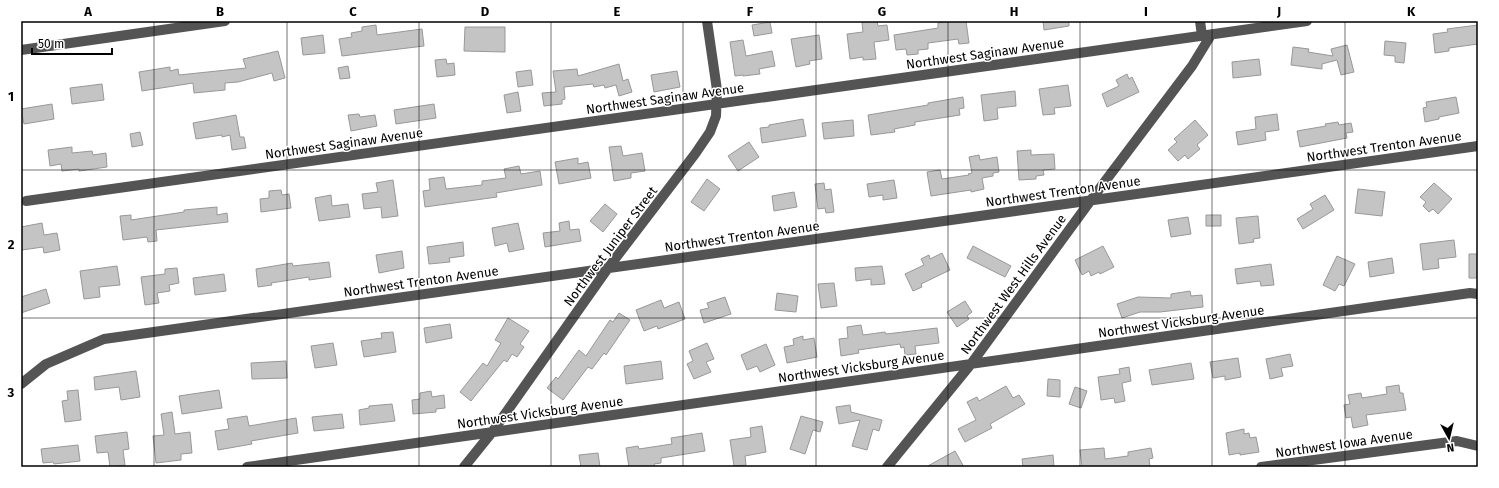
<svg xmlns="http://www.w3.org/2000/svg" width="1499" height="488" font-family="'Fira Sans',sans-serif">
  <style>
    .building { fill: #c4c4c4; stroke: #989898 }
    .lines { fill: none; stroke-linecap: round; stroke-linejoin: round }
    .minor { stroke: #545454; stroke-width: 10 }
    .grid { fill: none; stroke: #000; stroke-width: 1; stroke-opacity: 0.55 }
    .labels { text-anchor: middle; stroke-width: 3; stroke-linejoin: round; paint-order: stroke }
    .street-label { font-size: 13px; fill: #000; stroke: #fff }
    .neatline { fill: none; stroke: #000; stroke-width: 1.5 }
    .grid-label { font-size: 13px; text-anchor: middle; font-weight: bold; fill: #000 }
  </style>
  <rect width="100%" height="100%" fill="#fff"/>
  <!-- building -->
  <path class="building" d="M868,21H877L878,26L887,25L889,40L874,42L876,59L863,60V57L850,59L847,34L863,32L862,22Z
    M951,21H966L969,43L959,44L958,39L928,43V49L918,50V54L907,55L906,49L896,50L894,35L938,28V23Z
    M1043,21H1069V26L1044,30Z
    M770,22L772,33L754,36L752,25Z
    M376,25L377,35L422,29L424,46L342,56L339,39L352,37L351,33L362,31V27Z
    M1478,25V44L1449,48V51L1435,53L1433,34L1448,32L1447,29Z
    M465,27H505V52L464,51Z
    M323,35L325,53L303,55L301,38Z
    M819,35L822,59L809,61L810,64L796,67L791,39Z
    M743,40L746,56L772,51L775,66L759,69L760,74L743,76V75L735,76L730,42Z
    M1385,41L1406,43L1404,63L1395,62V56L1384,55Z
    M1347,45L1354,72L1341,75L1337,60L1322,64V69L1291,65L1293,47L1309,49L1308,52L1333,56L1331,49Z
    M278,51L285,78L274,81L272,73L238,82L225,83V90L194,93L193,83L142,91L139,72L170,67V71L178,69L179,75L246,68L243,59Z
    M446,59L447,64L454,63L455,75L437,77L435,60Z
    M1259,59L1261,75L1233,78L1232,62Z
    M619,64L623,81L628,79L632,92L619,96L616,85L605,88L604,85L594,87L593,84L564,87L565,99L562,100V104L544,106L542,93L556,92L553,71L577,69L578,76Z
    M348,66L350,78L340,79L338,68Z
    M531,70L533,85L518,87L516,72Z
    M677,71L680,87L654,92L651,75Z
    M1127,74L1129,79L1132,77L1139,92L1107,107L1102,94L1119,86L1116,80Z
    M102,84L104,100L72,104L70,88Z
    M1068,85L1071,106L1054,108L1055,114L1043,115L1039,89Z
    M1015,91L1016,106L997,108L998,119L984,121L981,95Z
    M518,92L521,111L507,113L504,95Z
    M963,97L964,108L959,109L960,115L915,122V125L894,129L895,132L871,135L868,115L928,105V103Z
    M1456,97L1459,113L1439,117V119L1425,122L1423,108L1427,107L1426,102Z
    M52,104L54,119L24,124L21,109Z
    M434,104L436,118L396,124L394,110Z
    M359,114L360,117L375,115L377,126L351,131L348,115Z
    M1277,114L1279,130L1265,132L1266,140L1238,145L1236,132L1256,129L1255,117Z
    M236,115L240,137H244L246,148L232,150L230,135L222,137V135L196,139L193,123Z
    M803,119L806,136L762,143L760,128L769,127V125Z
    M853,120L854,136L824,139L822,123Z
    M1195,120L1208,135L1197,145L1200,149L1188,159L1185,155L1178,161L1168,150L1177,142L1174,139Z
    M1338,122L1339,125L1351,123L1353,132L1346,133L1347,138L1300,147L1297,131L1326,126L1325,124Z
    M140,132L143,145L132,147L130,134Z
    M749,142L759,157L738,171L728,156Z
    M621,146L623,156L642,153L645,171L631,173V178L614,181L609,147Z
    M72,147V153L92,151L93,155L106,153L107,167L79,171V169L62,171L61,164L50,166L48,150Z
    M1031,150V155L1054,154L1055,169L1043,170L1044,175L1036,176V179L1019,180L1017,151Z
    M979,155L980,160L997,157L999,172L993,173V176L982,178L984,189L971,192V190L931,196L927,172L940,170L942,179L969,175L968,174L972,173L969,157Z
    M578,158V164L588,162L591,178L559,184L555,162Z
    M519,166L521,174L540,171L542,185L496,193L497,197L425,207L423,191L430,190L429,179L444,177L446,189L482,185V181L506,178L504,169Z
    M707,179L720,189L704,211L691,202Z
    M393,180L398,216L382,218L381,207L364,209L362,194L378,192L376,183Z
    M894,180L897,198L883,200V195L869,197L867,184Z
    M824,183L825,190L831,189L834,212L826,213L825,208L818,209L815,184Z
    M1434,183L1452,199L1438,214L1433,209L1429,212L1423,206L1426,202L1420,197Z
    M1358,189L1385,192L1382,216L1355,213Z
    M281,190L282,195L289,194L291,208L261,212L260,199L269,198V191Z
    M794,192L797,207L774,211L772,196Z
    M331,195L332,206L348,204L350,217L319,221L315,198Z
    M1325,195L1334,210L1303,229L1297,219L1313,209L1310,204Z
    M605,204L617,214L603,232L590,221Z
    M217,207V215L227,213L228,222L156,230L157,241L148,242L147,237L123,240L120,216L131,215V220L184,212V210Z
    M1206,215H1221V226H1206Z
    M1258,216L1260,238L1253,239L1254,242L1239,244L1236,218Z
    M1188,217L1191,234L1171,237L1168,220Z
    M569,221L570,230L579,229L581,241L545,247L543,233L560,231L559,223Z
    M42,223L44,235L57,233L60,250L44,253L43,247L22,250L21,227Z
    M518,223L524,249L509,252L507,243L495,246L492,228Z
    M1454,240L1456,257L1438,259L1439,268L1423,270L1420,244Z
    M463,242L464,256L449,258L450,262L429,264L427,247Z
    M973,246L1011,266L1005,277L967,258Z
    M1103,246L1114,267L1100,274L1099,272L1091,276L1089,271L1082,275L1075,260Z
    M402,251L404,268L379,273L376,255Z
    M942,253L950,270L921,284L922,287L913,291L905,274L924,265L921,259L929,255L930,259Z
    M1469,254H1478V278H1469Z
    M1337,256L1355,264L1344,286L1339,284L1335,291L1323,285Z
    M1392,258L1394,273L1370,277L1368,262Z
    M329,262L331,277L309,280V277L271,283L272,285L258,287L256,269L292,263L293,266Z
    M1271,264L1274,285L1261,286L1260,281L1237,284L1235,269Z
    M117,266L120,285L99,287L100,297L84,299L80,271Z
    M882,266L885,284L871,285V279L856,281L855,268Z
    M177,268L179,283L169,285L170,291L157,293L159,303L145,305L141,277L165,274V269Z
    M224,274L226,291L195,295L193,278Z
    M834,283L837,306L821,308L818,284Z
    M46,289L50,303L21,313V297Z
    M1190,291L1191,296L1202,295L1203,307L1160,312H1140L1122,318L1117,304L1138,297L1171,298V294Z
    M777,293L798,296L796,312L775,310Z
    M725,297L731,314L704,323L700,310L709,308L707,303Z
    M661,300L664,308L679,302L685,319L658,329L657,326L644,331L636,310Z
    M965,301L972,312L967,316L969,319L957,327L947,312Z
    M619,313L630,320L606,355L604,353L592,369L588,367L563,400L547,388L556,377L558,379L579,350L586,356L610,320L613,322Z
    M508,318L529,331L520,344L524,347L517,357L512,354L507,362L504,360L471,401L460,392L483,363L487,366L501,343L495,340Z
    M450,324L452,338L426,343L424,328Z
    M861,325L863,335L885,332L886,334L937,328L939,343L915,346L916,354L905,355L904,347L901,348L900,344L858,350L859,353L841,356L839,339L848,338L847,327Z
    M393,332L396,352L364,357L361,341L382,338L381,333Z
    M803,336V340L814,338L817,357L787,363L784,347L794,345L793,339Z
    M333,343L337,365L315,368L311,346Z
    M707,343L714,359L706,362L711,372L694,379L687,364L693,361L689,351Z
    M766,344L775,365L760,372L757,366L747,370L741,355Z
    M1290,354L1293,366L1281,368L1283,376L1270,379L1266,359Z
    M1238,358L1241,377L1225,380V376L1213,378L1210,362Z
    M286,361L287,378L252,379L251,363Z
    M661,361L663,379L626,384L624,366Z
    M1191,363L1194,379L1152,385L1149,370Z
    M1129,367L1131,381L1122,383L1125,401L1115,403L1114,398L1101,400L1098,377L1120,374L1119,369Z
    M136,371L140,397L121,400L119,387L95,390L94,377Z
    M1048,379L1060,380V397L1047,396Z
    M1399,385L1400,393H1403L1406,410L1366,415L1368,425L1353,428L1351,417L1346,418L1344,405L1350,404L1348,395L1361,393L1362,398L1387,394L1386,387Z
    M1006,386L1013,398L1019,395L1025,404L990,424L992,428L965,442L958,429L976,420L967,402L977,397L979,401Z
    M1075,387L1087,391L1081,408L1069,404Z
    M78,390L81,420L65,422L62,401L68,400L67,391Z
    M219,390L222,408L182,414L179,396Z
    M431,391L432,397L444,395L445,408L436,409V412L413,414L412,400L420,399V393Z
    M392,404L395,421L360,425L359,410L369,408V406Z
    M850,405L851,412L882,420L879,431L873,429L867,450L852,446L860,420L839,424L836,407Z
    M172,412L175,434L190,432L192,453L181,454V460L156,463L153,436L164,435L161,414Z
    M342,414L344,428L314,431L312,417Z
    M247,416L249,426L296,418L298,433L251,441L252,444L218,450L215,431L229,429L227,419Z
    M801,416L823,422L820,432L813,430L805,454L790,449Z
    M762,426L766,452L745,456L746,465L734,466L730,440L751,437L750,428Z
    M1244,429V434L1249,433L1250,438L1256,437L1259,452L1240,455V453L1229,455L1226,433Z
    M127,432L129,449L123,450L125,465L110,467L108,452L97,453L95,436Z
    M702,433L705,451L661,458V463L654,464L655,467H629L626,448L638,446L639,449L672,444L671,438Z
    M78,445L80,461L54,464L53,462L43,463L41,449Z
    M1104,448L1105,459L1128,456V452L1151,448L1153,458L1149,459L1150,467H1082L1080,450Z
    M955,451L964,467H926Z
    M598,453L600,467H581L579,455Z
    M1053,455L1054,467H1023L1022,459Z"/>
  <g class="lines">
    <!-- minor -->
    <path class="minor" d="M1200,21L1202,36
      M21,50L225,21
      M26,201L1307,21
      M21,384L46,364L104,339L1478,146
      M247,467L1470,293L1478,294
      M464,467L493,431L608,268L695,154L710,132L716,116L717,90L707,21
      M887,467L971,364L1091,200L1192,66L1211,35
      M1261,467L1457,441L1478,446"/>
  </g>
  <!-- grid -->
  <path class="grid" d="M154,21V467M287,21V467M419,21V467M551,21V467M683,21V467M816,21V467M948,21V467M1080,21V467M1212,21V467M1345,21V467M21,170H1478M21,318H1478"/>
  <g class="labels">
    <!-- street labels -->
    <g class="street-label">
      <text transform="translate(985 53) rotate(-8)" y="5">Northwest Saginaw Avenue</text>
      <text transform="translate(665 98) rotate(-8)" y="5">Northwest Saginaw Avenue</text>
      <text transform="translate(344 143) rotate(-8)" y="5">Northwest Saginaw Avenue</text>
      <text transform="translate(1384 146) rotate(-8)" y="5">Northwest Trenton Avenue</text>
      <text transform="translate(1063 191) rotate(-8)" y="5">Northwest Trenton Avenue</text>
      <text transform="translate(742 236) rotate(-8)" y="5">Northwest Trenton Avenue</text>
      <text transform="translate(610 246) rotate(-53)" y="5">Northwest Juniper Street</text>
      <text transform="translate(421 281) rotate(-8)" y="5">Northwest Trenton Avenue</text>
      <text transform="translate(1013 284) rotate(-54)" y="5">Northwest West Hills Avenue</text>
      <text transform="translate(1181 321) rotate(-8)" y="5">Northwest Vicksburg Avenue</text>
      <text transform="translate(861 366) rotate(-8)" y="5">Northwest Vicksburg Avenue</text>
      <text transform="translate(540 412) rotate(-8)" y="5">Northwest Vicksburg Avenue</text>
      <text transform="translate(1344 443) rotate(-8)" y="5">Northwest Iowa Avenue</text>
    </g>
  </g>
  <!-- border -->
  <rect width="1499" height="488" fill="none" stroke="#ffffff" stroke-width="44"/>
  <!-- north arrow -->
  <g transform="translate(1449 438) rotate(172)" stroke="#ffffff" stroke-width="3" paint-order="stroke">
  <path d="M0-3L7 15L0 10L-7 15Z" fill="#000000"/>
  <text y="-6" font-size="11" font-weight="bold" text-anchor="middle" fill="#000000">N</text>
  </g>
  <!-- scale -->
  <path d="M32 48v6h80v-6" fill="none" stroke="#000000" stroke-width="2"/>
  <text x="38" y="48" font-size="12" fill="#000000" stroke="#ffffff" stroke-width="3" paint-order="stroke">50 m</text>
  <rect x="22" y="22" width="1455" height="444" class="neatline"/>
  <g class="grid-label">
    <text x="88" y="16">A</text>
    <text x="220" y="16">B</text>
    <text x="353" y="16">C</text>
    <text x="485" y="16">D</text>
    <text x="617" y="16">E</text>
    <text x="750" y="16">F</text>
    <text x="882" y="16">G</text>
    <text x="1014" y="16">H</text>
    <text x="1146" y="16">I</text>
    <text x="1279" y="16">J</text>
    <text x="1411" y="16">K</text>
    <text x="11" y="101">1</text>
    <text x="11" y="249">2</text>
    <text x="11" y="397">3</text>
  </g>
</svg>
